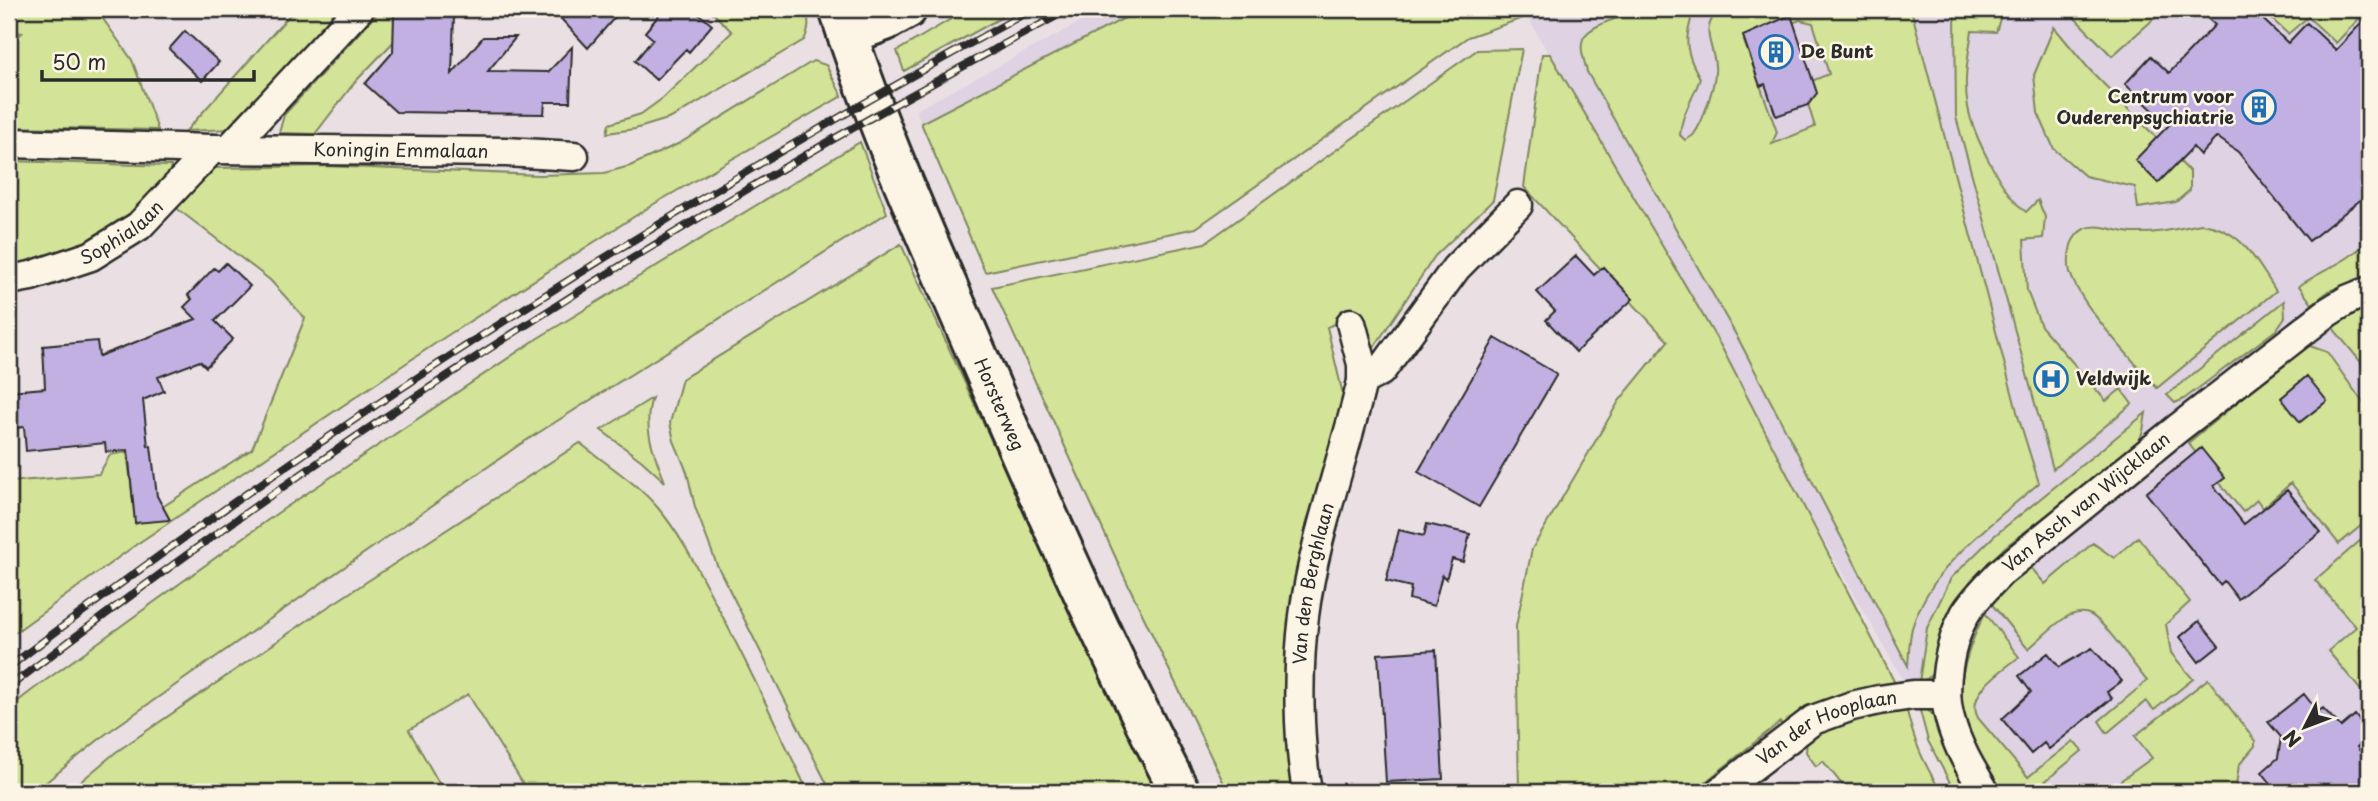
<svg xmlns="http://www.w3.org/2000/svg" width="2378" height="801" font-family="'Playpen Sans',sans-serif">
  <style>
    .built { fill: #ded2e3 }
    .green { fill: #d3e397; stroke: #7f8761; stroke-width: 2; fill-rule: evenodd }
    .building { fill: #c1b0e1; stroke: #2b2b2b; stroke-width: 2 }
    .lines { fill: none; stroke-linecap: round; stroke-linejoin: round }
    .street-casing { stroke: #2b2b2b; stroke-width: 33 }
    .secondary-casing { stroke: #2b2b2b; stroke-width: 44 }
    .street { stroke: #fcf5e5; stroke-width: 28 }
    .secondary { stroke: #fcf5e5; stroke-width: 38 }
    .rail-casing { stroke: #2b2b2b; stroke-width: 8 }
    .rail { stroke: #fcf5e5; stroke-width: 5; stroke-dasharray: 16; stroke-linecap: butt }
    .labels { text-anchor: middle; stroke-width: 5; stroke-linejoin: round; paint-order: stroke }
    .poi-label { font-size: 18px; font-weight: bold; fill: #2b2b2b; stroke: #fcf5e5; text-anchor: start }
    .street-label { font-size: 18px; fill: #2b2b2b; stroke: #fcf5e5 }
  </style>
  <rect width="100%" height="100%" fill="#eae0e4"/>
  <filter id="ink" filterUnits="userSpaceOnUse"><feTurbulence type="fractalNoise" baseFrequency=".0143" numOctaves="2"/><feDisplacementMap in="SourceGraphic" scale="14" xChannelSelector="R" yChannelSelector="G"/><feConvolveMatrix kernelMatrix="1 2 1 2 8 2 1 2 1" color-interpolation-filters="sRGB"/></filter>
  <g filter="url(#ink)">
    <!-- built -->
    <path class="built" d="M1105,9H1142L921,123L916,110Z
      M1523,9H2369V792H1970L1942,749Z"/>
    <!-- green -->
    <path class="green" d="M9,9H96L132,60L158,130L9,127V45L22,33L9,31Z
      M295,9H345L232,129L186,131Z
      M381,9H402V33L355,82L315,134L279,133L284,115Z
      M709,9H806C809,21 810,28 804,40L671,118L635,129L607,133L609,124L641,114L663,98L732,32Z
      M968,9H1017L904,71L897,51Z
      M1142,9H1549L1468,37L1196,228L985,272L921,123Z
      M1654,9L1692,11C1692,19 1689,25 1688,33C1685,50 1692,64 1700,78C1694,98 1681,114 1680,135L1685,140C1687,139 1692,137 1694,134C1703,122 1717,81 1715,66C1713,41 1699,32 1719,9H1911L2019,419L2039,483C1992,524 1931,565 1912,628C1909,640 1909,654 1908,666L1740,342L1587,72C1585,62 1579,49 1583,39C1590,22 1638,12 1654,9ZM1800,20L1813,23L1829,74L1802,85L1815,127L1772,144L1777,132L1744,41Z
      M1955,9H2003L1996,32L1972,31C1968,56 1963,82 1968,107C1973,135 2003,195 2026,212L2038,200L2045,217L2043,238L2024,240L2027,291L2041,326L2106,401L2121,389L2132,404L2053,469L1956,117Z
      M2066,9H2165L2112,56Z
      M2261,9H2368L2336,43L2308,17L2288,34Z
      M2054,27L2089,69L2190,172V190L2176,202L2138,208L2135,187L2085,176L2054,149L2038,113L2034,75Z
      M1522,49L1493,200L1435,256L1371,352L1360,314L1327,327L1345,403L1308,518L1297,567L1290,611L1287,665L1299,792H1228L1125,578L992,287L1205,243L1477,50Z
      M1542,54H1550L1722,348L1896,685L1785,727L1780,722L1693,792H1519L1516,626L1532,549L1619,401L1668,341L1524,187Z
      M813,61L826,65L842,96L654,204L445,337L137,544L9,637V482L99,474L110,455L127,452L136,524L252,449L305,318L270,280L175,207L214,168L323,166L539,175L604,173L630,166L680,143Z
      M860,142L887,213L519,445L107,733L34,792H9V708L35,688L279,512L538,338Z
      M9,161L171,166C168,181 160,187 150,197C114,236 61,258 9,265Z
      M2201,224C2242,229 2255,259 2276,291L2157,388C2133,360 2080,306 2070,272C2068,264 2069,253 2071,245C2073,239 2078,232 2084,229C2100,222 2116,232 2132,233C2156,234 2177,229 2201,224Z
      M2369,239V276L2329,291L2312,304L2299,286C2322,270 2351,261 2369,239Z
      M901,244L1016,494L1158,792H831L717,565L695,507L687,472L674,441L670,423L682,379Z
      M2284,301L2285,317L2276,330L2184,399L2175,403L2167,395Z
      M2369,306V372L2332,327Z
      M2307,345L2327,352L2369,411V519L2339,544L2291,483L2263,508L2257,500L2243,512L2188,443Z
      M652,398C642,428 654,453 665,482L642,461L601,430Z
      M2146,413L2143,431L2139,441L2101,474L2005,547L1970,582L1953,608L1935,671L1927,679L1919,682L1927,628L1951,578L1994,536Z
      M580,443C606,464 637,483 658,508C682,536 699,572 716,604C749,666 778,729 808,792H528L468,694L409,730L444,792H68L116,752L311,618Z
      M2369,533V700L2328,651L2356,627L2315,580Z
      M2138,537L2190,602L2166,624L2171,653L2193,679L2154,710L2146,701L2107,733L2099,721L2147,681C2135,667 2105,622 2091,615C2083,611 2072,613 2065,618C2052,626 2040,639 2028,649L1990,602L2029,565L2045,584L2093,543L2114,558Z
      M1985,613L2019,657C2002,671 1965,693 1978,718L2028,777L2073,741L2082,751L2032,792H2002L2000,790C1985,765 1968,741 1961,712C1955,683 1972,638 1985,613Z
      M2208,679L2255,741V746L2239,765L2235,792H2105L2152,758L2135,736Z
      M1906,707C1914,743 1923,761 1941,792H1848L1823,761L1816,766L1806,752L1807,740L1833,722Z
      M1919,707L1927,709L1937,721L1972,792H1955L1928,741Z"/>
    <!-- building -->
    <path class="building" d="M552,9H622L588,48Z
      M664,9H693L712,25L689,52L686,49L656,80L635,61L653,39L645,32Z
      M2197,9H2252L2288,43L2307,23L2336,50L2369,15V193L2309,241L2238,152L2217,137L2200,155L2193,147L2158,183L2135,160L2169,125L2125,84L2151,56L2169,73L2215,25Z
      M394,14L454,15L452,74L483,37H516L488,71L548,72L572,47L570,102H545L544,114L396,112L365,84L393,52Z
      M1791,15L1817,93L1808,105L1776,116L1765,84L1760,86L1743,36Z
      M185,31L219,62L202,81L169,49Z
      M1576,256L1594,275L1603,267L1633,299L1576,352L1546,320L1555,311L1537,292Z
      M226,263L250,286L215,321L233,339L206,367L200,361L158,377L164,391L143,400L148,446H151L157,496L170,520L135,523L128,450L106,452L105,443L26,451L24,427L9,429V391L45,388L43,346L97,341L99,356L196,319L184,307L192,299L188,295L214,268L218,271Z
      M1495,338L1557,374L1479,507L1418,472Z
      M2307,376L2327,401L2300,422L2281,398Z
      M2201,448L2225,478L2214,486L2244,524L2287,490L2321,532L2238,599L2224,581L2220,585L2146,493Z
      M1427,524L1470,534L1463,562L1452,559L1446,579L1442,575L1434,606L1409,599L1411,587L1386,581L1399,530L1424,536Z
      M2199,621L2219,646L2199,662L2180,637Z
      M2092,648L2122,681L2107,692L2112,698L2049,749L2044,743L2031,754L2002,719L2031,692L2019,676L2048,653L2059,667Z
      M1436,650L1443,779L1386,782L1378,654Z
      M2304,694L2318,712L2323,708L2341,727L2355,715L2369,732V737L2357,747L2369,763V792H2278L2262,772L2278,758L2281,737L2268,722Z"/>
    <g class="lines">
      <!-- street casing -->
      <g class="street-casing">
        <g id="street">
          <path id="s1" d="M9,143L212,149L506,152L574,156"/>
          <path d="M229,149L359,9"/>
          <path id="s2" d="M9,280L31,276L91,256L139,226L212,149"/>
          <path d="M1362,381L1381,371L1456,268L1518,205"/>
          <path id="s3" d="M1307,792C1298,736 1297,672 1304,616C1314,536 1344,459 1362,381V364L1351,323"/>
          <path id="s4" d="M1719,792L1813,720L1852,706L1879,700L1913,695H1946"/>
          <path id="s5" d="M1985,792C1971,769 1957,746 1950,719C1941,687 1949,644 1965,614C1974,599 1988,586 2000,573L2177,429L2328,312L2349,299L2369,291"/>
        </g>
      </g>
      <!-- secondary casing -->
      <g class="secondary-casing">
        <g id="secondary">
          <path id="s6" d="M839,9C876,127 928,240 977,354C1041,502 1106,649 1180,792"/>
          <path d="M847,35L885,21L907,9"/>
        </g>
      </g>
      <!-- street -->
      <use href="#street" class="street"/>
      <!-- secondary -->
      <use href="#secondary" class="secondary"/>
      <!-- rail casing -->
      <g class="rail-casing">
        <path id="rail" d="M9,667C332,421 676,203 1033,9
          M9,687C340,433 700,204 1070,9"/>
      </g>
      <!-- rail -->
      <use href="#rail" class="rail"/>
    </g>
  </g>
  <!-- icons -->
  <defs>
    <g id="building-ring" transform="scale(1.75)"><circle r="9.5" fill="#fcf5e5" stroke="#1f6fb2" stroke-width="1.5"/><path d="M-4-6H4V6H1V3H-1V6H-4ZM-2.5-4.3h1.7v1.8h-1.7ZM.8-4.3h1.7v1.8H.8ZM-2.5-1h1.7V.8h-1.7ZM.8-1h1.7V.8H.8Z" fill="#1f6fb2"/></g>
    <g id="hospital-ring" transform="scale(1.75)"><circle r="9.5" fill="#fcf5e5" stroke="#1f6fb2" stroke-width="1.5"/><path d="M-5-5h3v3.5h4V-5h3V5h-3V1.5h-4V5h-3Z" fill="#1f6fb2"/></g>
  </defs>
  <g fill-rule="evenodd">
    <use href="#building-ring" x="1776" y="52"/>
    <use href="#building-ring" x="2259" y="107"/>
    <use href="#hospital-ring" x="2051" y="379"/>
  </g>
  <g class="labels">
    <!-- poi labels -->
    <g class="poi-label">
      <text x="1800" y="58">De Bunt</text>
      <text x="2234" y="103" text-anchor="end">Centrum voor<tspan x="2234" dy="21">Ouderenpsychiatrie</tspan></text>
      <text x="2076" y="385">Veldwijk</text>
    </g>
    <!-- street labels -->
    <g class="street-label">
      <text dy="6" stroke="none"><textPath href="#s1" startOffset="392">Koningin Emmalaan</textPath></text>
      <text dy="6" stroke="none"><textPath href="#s2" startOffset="124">Sophialaan</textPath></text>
      <text dy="6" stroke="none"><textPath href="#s6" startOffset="427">Horsterweg</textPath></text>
      <text dy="6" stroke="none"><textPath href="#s5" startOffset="355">Van Asch van Wijcklaan</textPath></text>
      <text dy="6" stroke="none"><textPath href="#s3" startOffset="210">Van den Berghlaan</textPath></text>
      <text dy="6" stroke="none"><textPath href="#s4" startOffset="128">Van der Hooplaan</textPath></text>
    </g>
  </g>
  <!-- margin -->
  <rect width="2378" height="801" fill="none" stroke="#fcf5e5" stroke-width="35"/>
  <rect x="18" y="18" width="2343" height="766" fill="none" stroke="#2b2b2b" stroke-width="2.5" filter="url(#ink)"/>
  <!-- north arrow -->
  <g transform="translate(2305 727) rotate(228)" stroke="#fcf5e5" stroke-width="5" paint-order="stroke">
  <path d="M0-5L12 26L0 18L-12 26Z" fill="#2b2b2b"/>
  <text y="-10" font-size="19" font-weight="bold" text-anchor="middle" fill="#2b2b2b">N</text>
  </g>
  <!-- scale -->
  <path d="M42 70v10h212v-10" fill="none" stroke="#2b2b2b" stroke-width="3.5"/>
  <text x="52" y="70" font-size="21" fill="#2b2b2b" stroke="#fcf5e5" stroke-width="5" paint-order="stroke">50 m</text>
</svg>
